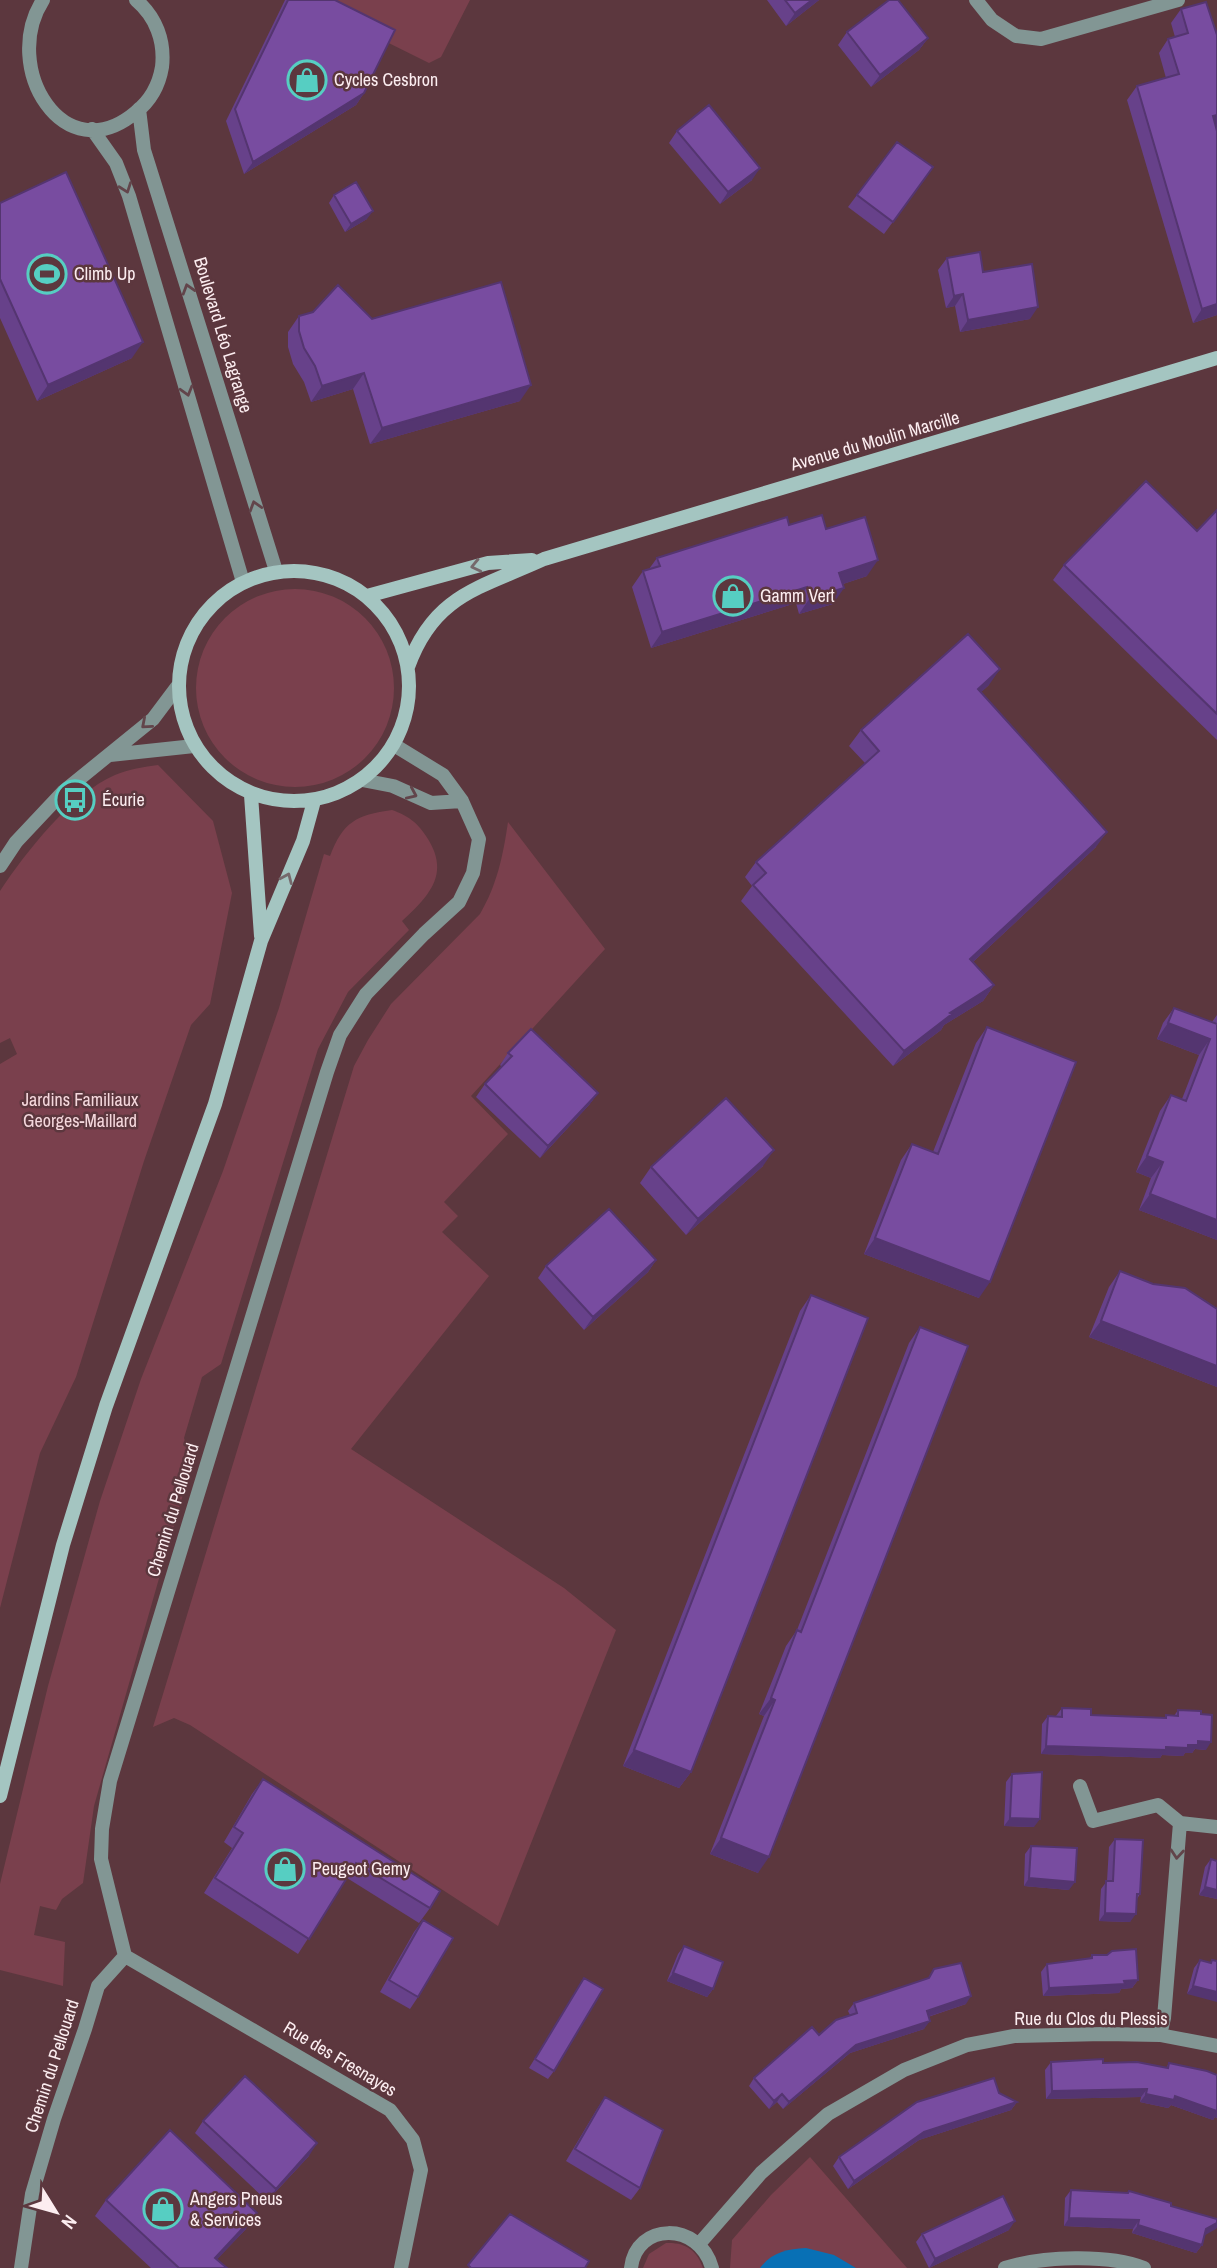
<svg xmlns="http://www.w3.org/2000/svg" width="1217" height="2268" font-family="'Archivo Narrow',sans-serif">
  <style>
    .green { fill: #7a404d }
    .water { fill: #0870b5 }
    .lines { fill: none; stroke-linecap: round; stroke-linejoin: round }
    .minor { stroke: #829694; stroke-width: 14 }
    .tertiary { stroke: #829694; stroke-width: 14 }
    .secondary { stroke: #a4c5c1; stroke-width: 14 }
    .wall { fill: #67418a }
    .shaded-wall { fill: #543570 }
    .building { fill: #784ca0; stroke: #543570; stroke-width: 2 }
    .oneway { stroke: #62454b }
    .oneway2 { stroke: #75696c }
    .labels { text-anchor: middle; stroke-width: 5; stroke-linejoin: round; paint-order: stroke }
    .poi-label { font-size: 18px; fill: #fcedf0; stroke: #5c373e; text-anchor: start }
    .street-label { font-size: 18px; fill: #fcedf0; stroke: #5c373e }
    .park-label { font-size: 18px; fill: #f5d8dd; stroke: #5c373e }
  </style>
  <rect width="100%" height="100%" fill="#5c373e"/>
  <!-- green -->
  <path class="green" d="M302,0H470L441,57L429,63Z
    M196 688a99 99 0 1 1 198 0a99 99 0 1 1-198 0Z
    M158,765L213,821L232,893L210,1004L191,1025L144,1161L76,1377L40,1453L0,1608V1064L17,1054L10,1038L0,1043V891C26,852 71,794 115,775C129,769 144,767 158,765Z
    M392,810C408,816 416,821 426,836C451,873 430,895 402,921L409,930L348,992L318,1049L221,1364L202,1377L184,1438L192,1463L94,1806L83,1883L62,1899L56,1910L40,1906L34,1935L65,1942L63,1986L0,1970V1884L48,1686L100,1501L141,1379L223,1171L279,1008L324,854L330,856C343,822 356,815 392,810Z
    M508,822L605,949L471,1096L508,1134L444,1202L458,1216L442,1232L489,1276L351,1449L564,1588L616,1630L498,1926L190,1725L174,1718L153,1727L354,1066L368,1040L391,1004L480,914C497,885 503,856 508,822Z
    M810,2157L907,2268H730L732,2240L771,2195Z
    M666,2243C685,2242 697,2250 703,2268H643L649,2254Z"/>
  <!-- water -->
  <path class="water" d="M806,2248L834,2255L856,2268H760C772,2252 787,2249 806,2248Z"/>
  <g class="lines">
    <!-- minor -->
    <path class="minor" d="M976,0L992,20L1016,36L1041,39L1178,0
      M110,755L194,746
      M362,780L393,786L431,803L462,801
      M0,866L16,842L63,792L153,719L177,687
      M1080,1786L1093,1821L1158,1805L1180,1823
      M125,1956L101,1859L102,1829L110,1781L327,1072L340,1035L366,994L424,934L459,902L473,873L479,839L462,801L443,775L394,745
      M125,1956L390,2110L413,2140L421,2170L401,2268
      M1160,2035L1164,2018L1180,1823L1217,1827
      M699,2244L761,2173L828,2114L904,2070L967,2045L1014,2036L1104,2034L1160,2035L1217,2046
      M21,2268L32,2194L54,2119L85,2029L98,1986L125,1956
      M631,2268C636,2222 699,2221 712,2268
      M1005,2268C1042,2256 1109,2254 1144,2268"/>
    <!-- tertiary -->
    <path class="tertiary" d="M43,0C0,67 64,173 136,112C150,101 159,85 162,67C165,41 156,17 136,0
      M139,109L144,150L276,571
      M92,129L116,163L129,196L243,582"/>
    <!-- secondary -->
    <path class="secondary" d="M179 686a115 115 0 1 1 230 0a115 115 0 1 1-230 0Z
      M367,596L488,563L532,560
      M408,667C434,594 481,588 544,559L1217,358
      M251,795L261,936
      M0,1796L63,1545L106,1406L215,1104L261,941L303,841L314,801"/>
  </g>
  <!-- wall -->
  <path class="wall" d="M285,0H335L364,93L356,105L244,174L226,121Z
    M767,0H819L786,26Z
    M1181,9L1216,126L1217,315L1193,323L1127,100L1137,86L1166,78L1159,53L1168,39L1175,37L1171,23Z
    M847,32L928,38L919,50L871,87L838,45Z
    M677,131L752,180L720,204L669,143Z
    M933,167L884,234L848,207L857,195Z
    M334,195L367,219L345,232L329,203Z
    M0,203L132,358L37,401L0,318Z
    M947,258L983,272L1030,319L960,332L955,306L946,308L938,270Z
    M299,316L372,319L520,401L370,444L353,389L311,402L304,382L293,364L288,347V332Z
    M1217,510V740L1053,580L1064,565L1197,531Z
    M789,525L826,529L867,576L843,584L833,604L799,614L796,603L651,648L632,587L643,571L649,569L657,558Z
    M989,685L981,692L1096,847L973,962L994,985L983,1001L944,1025L941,1030L893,1066L741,901L752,886L745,877L756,862L865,763L849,746L861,730Z
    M1174,1008L1212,1022L1217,1015V1240L1139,1210L1151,1178L1136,1172L1160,1111L1171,1095L1182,1099L1199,1055L1157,1039L1163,1023Z
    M987,1027L979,1298L864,1254L901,1160L912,1144L933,1152L976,1043Z
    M508,1053L598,1093L589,1105L540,1158L476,1097L485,1084L502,1067L500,1065Z
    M763,1166L686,1235L640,1183L651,1167Z
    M656,1260L648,1272L584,1330L538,1278L546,1266Z
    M1120,1271L1217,1309V1387L1089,1337L1109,1287Z
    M811,1295L691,1772L679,1788L623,1766L800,1311Z
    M920,1327L758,1873L710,1854L764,1716L759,1714L786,1646L797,1630L909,1343Z
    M1062,1708L1091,1715L1165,1718L1166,1715L1174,1716L1178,1710L1201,1714L1206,1750L1195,1749L1192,1753H1185L1183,1756L1162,1755L1160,1758L1041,1754L1042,1724L1048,1716H1056Z
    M1012,1774L1034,1827L1004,1826L1006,1782Z
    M263,1779L430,1908L419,1923L347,1878L298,1954L204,1893L232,1848L224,1842L252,1794Z
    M1115,1839L1140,1894L1137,1899L1130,1922L1099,1921L1101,1889L1107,1881L1109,1847Z
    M1031,1846L1069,1890L1024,1886L1025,1854Z
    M1211,1859L1217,1899L1199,1895L1205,1867Z
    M423,1920L418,1997L410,2009L380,1992L414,1932Z
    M684,1946L713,1989L707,1997L667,1981L678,1954Z
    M1092,1955L1138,1980L1132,1988L1121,1989L1119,1993L1043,1996L1041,1972L1047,1964L1089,1959Z
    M1200,1960L1210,1963L1212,1960L1217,1961L1187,1994L1194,1968Z
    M934,1969L966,2004L928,2017L924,2029L850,2053L783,2109L777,2102L769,2109L749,2086L754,2078L850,2015L848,2011L854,2003L928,1979Z
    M584,1978L554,2071L548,2079L529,2068Z
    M1051,2062L1103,2063L1166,2068L1169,2063L1217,2075V2118L1215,2117L1213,2120L1171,2105L1168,2108L1140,2102L1141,2097L1046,2099L1045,2070Z
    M999,2093L1017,2102L1011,2110L919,2140L848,2189L833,2166L839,2157Z
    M605,2097L640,2188L631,2200L566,2161L597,2109Z
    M203,2121L309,2156L267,2201L195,2133Z
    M1071,2190L1127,2193L1129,2191L1171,2206L1217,2219V2227L1204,2235L1202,2245L1196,2253L1132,2233L1133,2229L1064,2226L1065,2198Z
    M106,2200L246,2229L217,2259L227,2268H151L95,2216Z
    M1009,2230L929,2268L916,2242L922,2234Z"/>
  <!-- shaded-wall -->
  <path class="shaded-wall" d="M812,0H819L786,26L795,13Z
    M928,38L919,50L871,87L880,75Z
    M364,93L356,105L244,174L253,162Z
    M1217,115V126L1203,130L1213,116Z
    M760,168L752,180L720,204L728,192Z
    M373,211L367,219L345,232L351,224Z
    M963,294L955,306L946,308L954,296Z
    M1217,304V315L1193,323L1202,309Z
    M1038,307L1030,319L960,332L968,320Z
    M143,342L132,358L37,401L48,385Z
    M364,373L353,389L311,402L322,386Z
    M531,385L520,401L370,444L382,428Z
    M878,560L867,576L828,589L839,573Z
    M807,587L796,603L651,648L662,632Z
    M844,588L833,604L799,614L810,598Z
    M1000,669L989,685L967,705L978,689Z
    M1107,832L1096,847L959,975L970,959Z
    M994,985L983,1001L944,1025L941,1030L893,1066L904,1051L950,1013Z
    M1168,1023L1210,1039L1199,1055L1157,1039Z
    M598,1093L589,1105L540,1158L548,1146Z
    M774,1150L763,1166L686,1235L698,1219Z
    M1147,1156L1163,1162L1151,1178L1136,1172Z
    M1150,1194L1217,1220V1240L1139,1210Z
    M875,1238L990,1282L979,1298L864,1254Z
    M656,1260L648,1272L584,1330L593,1317Z
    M1101,1321L1217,1366V1387L1089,1337Z
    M771,1698L775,1700L764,1716L759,1714Z
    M1198,1741L1211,1742L1206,1750L1195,1749L1192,1753H1185L1183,1756L1162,1755L1160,1758L1041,1754L1046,1746L1166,1747L1188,1745Z
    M634,1750L691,1772L679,1788L623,1766Z
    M1010,1818L1040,1819L1034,1827L1004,1826Z
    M721,1838L769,1857L758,1873L710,1854Z
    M1029,1878L1075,1882L1069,1890L1024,1886Z
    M1205,1887L1217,1890V1899L1199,1895Z
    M1105,1913L1136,1914L1130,1922L1099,1921Z
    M673,1973L713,1989L707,1997L667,1981Z
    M1138,1980L1132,1988L1121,1989L1119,1993L1043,1996L1049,1988Z
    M1193,1986L1217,1992V2002L1187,1994Z
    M971,1996L966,2004L921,2019L927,2011Z
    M930,2021L924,2029L850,2053L783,2109L789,2102L856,2045Z
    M1147,2089L1141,2097L1046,2099L1052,2091Z
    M782,2094L777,2102L769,2109L774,2101Z
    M1146,2094L1175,2096L1217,2111V2118L1215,2117L1213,2120L1171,2105L1168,2108L1140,2102Z
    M1017,2102L1011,2110L919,2140L848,2189L854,2181L924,2132Z
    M317,2143L309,2156L267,2201L276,2189Z
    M257,2213L246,2229L209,2268L215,2258Z
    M1069,2218L1139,2220L1133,2229L1064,2226Z
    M1015,2221L1009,2230L929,2268L935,2259Z
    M1217,2223V2227L1216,2229L1200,2238L1206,2229Z
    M1138,2225L1202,2245L1196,2253L1132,2233Z"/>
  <!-- building -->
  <path class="building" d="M288,0H335L395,30L364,93L253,162L235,109Z
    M785,0H812L795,13Z
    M889,0H898L928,38L880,75L847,32Z
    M1206,2L1217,35V115L1213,116L1217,131V304L1202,309L1137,86L1179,74L1168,39L1188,33L1181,9Z
    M709,105L760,168L728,192L677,131Z
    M897,142L933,167L893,222L857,195Z
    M66,172L143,342L48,385L0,279V203Z
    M356,182L373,211L351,224L334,195Z
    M980,252L983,272L1032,264L1038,307L968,320L963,294L954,296L947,258Z
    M501,282L531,385L382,428L364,373L322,386L315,366L304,348L299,331V316L313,312L338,285L372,319Z
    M1146,481L1197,531L1217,510V714L1064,565Z
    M822,515L826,529L865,517L878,560L839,573L844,588L810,598L807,587L662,632L643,571L660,566L657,558L787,517L789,525Z
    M968,634L1000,669L978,689L1107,832L970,959L994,985L950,1013L952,1014L904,1051L753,885L766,873L756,862L879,751L861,730Z
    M1174,1008L1217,1024V1023V1220L1150,1194L1163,1162L1147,1156L1171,1095L1186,1101L1210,1039L1168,1023Z
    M987,1027L1076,1062L990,1282L875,1238L912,1144L938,1154Z
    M531,1029L598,1093L548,1146L485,1084L512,1056L508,1053Z
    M726,1098L774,1150L698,1219L651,1167Z
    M609,1209L656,1260L593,1317L546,1266Z
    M1120,1271L1153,1284L1185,1288L1217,1309V1366L1101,1321Z
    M811,1295L868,1318L691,1772L634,1750Z
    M920,1327L968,1346L769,1857L721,1838L775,1700L771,1698L797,1630L801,1632Z
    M1062,1708L1091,1709V1715L1166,1718V1715L1178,1716V1710L1201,1711V1714L1212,1715L1211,1742L1198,1741V1745H1188V1748L1166,1747V1750L1046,1746L1048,1716L1062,1717Z
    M1042,1772L1040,1819L1010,1818L1012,1774Z
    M263,1779L440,1891L430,1908L356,1863L309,1939L215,1878L243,1833L234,1827Z
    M1115,1839L1143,1840L1140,1894H1137L1136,1914L1105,1913L1106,1881H1113Z
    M1031,1846L1077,1848L1075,1882L1029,1878Z
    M1211,1859L1217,1861V1890L1205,1887Z
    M423,1920L453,1938L418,1997L389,1980Z
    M684,1946L723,1962L713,1989L673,1973Z
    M1136,1949L1138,1980L1124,1981L1125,1984L1049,1988L1047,1964L1092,1958V1955H1107L1112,1951Z
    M1200,1960L1211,1963L1212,1960L1217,1961V1992L1193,1986Z
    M961,1963L971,1996L927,2011L930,2021L856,2045L789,2102L782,2094L774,2101L754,2078L812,2027L819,2035L836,2020L857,2013L854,2003L929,1978L934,1969Z
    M584,1978L603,1989L554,2071L535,2059Z
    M1103,2059V2063L1137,2062L1168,2068L1169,2063L1207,2071L1217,2075V2111L1175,2096L1174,2100L1146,2094L1147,2089L1052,2091L1051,2062Z
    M245,2076L317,2143L276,2189L203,2121Z
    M994,2078L999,2093L1017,2102L924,2132L854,2181L839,2157L917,2102Z
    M605,2097L663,2130L640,2188L575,2149Z
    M170,2130L257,2213L215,2258L227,2268H179L106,2200Z
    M1071,2190L1128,2193L1129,2191L1171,2203V2206L1217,2219V2223L1206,2229L1202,2245L1138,2225L1139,2220L1069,2218Z
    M1003,2196L1015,2221L935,2259L922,2234Z
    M510,2214L589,2261L585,2268H471L468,2265Z"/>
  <!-- one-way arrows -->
  <defs><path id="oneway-chevron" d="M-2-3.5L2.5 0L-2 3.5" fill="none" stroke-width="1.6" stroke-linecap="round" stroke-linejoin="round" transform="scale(1.75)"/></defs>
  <g class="oneway">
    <use href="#oneway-chevron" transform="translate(126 188) rotate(70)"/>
    <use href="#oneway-chevron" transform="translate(188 289) rotate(-107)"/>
    <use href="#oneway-chevron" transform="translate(187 391) rotate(74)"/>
    <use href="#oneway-chevron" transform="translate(255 506) rotate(-107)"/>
    <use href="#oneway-chevron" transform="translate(146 724) rotate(139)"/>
    <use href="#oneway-chevron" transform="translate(412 794) rotate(24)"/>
    <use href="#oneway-chevron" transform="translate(1177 1854) rotate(95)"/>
  </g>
  <g class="oneway2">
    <use href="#oneway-chevron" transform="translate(476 566) rotate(167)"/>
    <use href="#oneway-chevron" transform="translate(287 878) rotate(-67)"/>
  </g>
  <!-- icons -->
  <defs>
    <g id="shop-ring" transform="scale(2.0125)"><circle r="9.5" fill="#5c373e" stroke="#56cec2" stroke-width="1.5"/><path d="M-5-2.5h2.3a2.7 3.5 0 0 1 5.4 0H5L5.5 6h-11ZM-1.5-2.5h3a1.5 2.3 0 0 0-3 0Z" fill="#56cec2"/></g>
    <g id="stadium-ring" transform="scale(2.0125)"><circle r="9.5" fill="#5c373e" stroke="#56cec2" stroke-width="1.5"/><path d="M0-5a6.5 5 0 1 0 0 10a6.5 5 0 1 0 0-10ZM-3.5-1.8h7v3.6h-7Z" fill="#56cec2"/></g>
    <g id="bus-ring" transform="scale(2.0125)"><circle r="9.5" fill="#5c373e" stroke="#56cec2" stroke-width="1.5"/><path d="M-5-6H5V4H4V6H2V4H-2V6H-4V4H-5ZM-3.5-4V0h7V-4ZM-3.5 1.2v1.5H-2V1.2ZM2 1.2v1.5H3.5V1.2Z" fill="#56cec2"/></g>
  </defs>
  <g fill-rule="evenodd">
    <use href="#shop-ring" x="307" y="80"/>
    <use href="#stadium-ring" x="47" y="274"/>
    <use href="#shop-ring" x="733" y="596"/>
    <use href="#bus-ring" x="75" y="800"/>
    <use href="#shop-ring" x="285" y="1869"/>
    <use href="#shop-ring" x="163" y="2209"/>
  </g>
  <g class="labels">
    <!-- poi labels -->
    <g class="poi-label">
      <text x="334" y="86">Cycles Cesbron</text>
      <text x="74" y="280">Climb Up</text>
      <text x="760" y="602">Gamm Vert</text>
      <text x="102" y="806">Écurie</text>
      <text x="312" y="1875">Peugeot Gemy</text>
      <text x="190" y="2205">Angers Pneus<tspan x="190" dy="21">&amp; Services</tspan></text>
    </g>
    <!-- street labels -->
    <g class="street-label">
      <text transform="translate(223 335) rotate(73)" y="6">Boulevard Léo Lagrange</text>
      <text transform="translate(875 441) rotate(-16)" y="6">Avenue du Moulin Marcille</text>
      <text transform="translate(173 1510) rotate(-73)" y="6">Chemin du Pellouard</text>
      <text x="1091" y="2025">Rue du Clos du Plessis</text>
      <text transform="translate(340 2059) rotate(31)" y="6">Rue des Fresnayes</text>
      <text transform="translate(52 2066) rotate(-72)" y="6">Chemin du Pellouard</text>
    </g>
    <!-- park labels -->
    <g class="park-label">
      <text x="80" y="1106">Jardins Familiaux<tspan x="80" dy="21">Georges-Maillard</tspan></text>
    </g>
  </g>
  <!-- north arrow -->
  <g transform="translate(56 2212) rotate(127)" stroke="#5c373e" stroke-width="5" paint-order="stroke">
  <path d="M0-5L12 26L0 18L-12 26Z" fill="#fcedf0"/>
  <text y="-10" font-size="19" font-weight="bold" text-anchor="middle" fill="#fcedf0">N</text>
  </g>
</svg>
